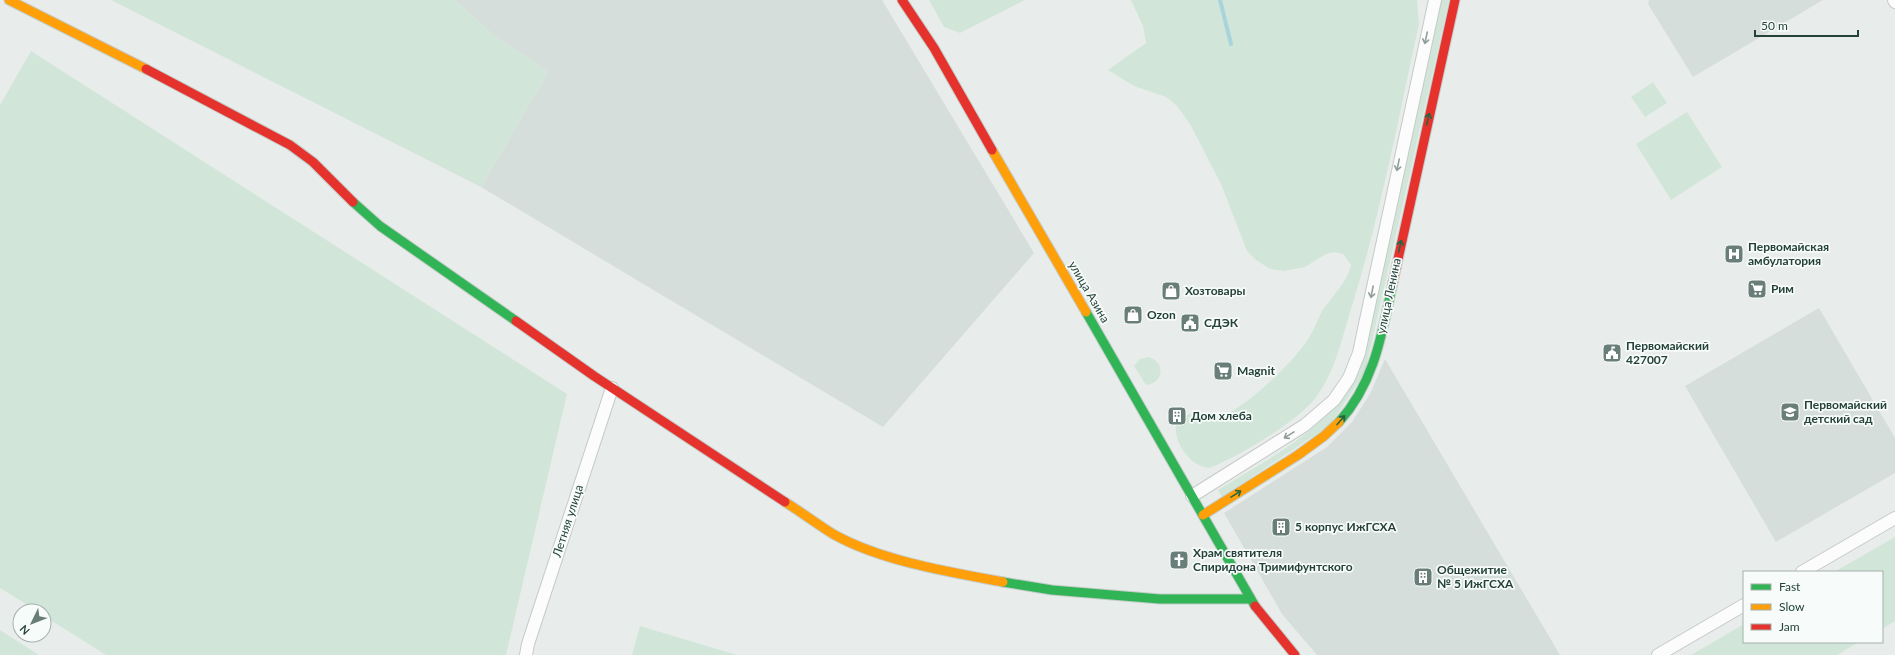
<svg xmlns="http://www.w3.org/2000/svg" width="1895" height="655" font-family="Lato,sans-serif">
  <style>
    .built { fill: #d6dedb }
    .green { fill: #d1e6d8 }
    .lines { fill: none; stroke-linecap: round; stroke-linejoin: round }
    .stream { stroke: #a9d4db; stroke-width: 4 }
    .street-casing { stroke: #c5cac8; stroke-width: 14 }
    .fast-casing { stroke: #c3cbc8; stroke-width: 11 }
    .slow-casing { stroke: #c3cbc8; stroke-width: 11 }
    .jam-casing { stroke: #c3cbc8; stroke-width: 11 }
    .street { stroke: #fcfcfc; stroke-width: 12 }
    .fast { stroke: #30b455; stroke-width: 9 }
    .slow { stroke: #ff9f0a; stroke-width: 9 }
    .jam { stroke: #e5322d; stroke-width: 9 }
    .oneway { stroke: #909f9b }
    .oneway2 { stroke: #286442 }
    .labels { text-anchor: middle; stroke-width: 3.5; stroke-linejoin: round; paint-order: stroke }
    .poi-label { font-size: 12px; font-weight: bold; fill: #24423a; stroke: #f7fbf9; text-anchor: start }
    .street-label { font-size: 12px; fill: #24423a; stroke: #f7fbf9 }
  </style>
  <rect width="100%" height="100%" fill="#e8edeb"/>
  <!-- built -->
  <path class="built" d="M455,0H882L1034,253L883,427L481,187L548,72L491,33Z
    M1649,0H1823L1693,77L1648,4Z
    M1819,308L1895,438V473L1776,542L1685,386Z
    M1385,359L1560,655H1317L1282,614L1224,513L1327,447L1352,422L1370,394Z"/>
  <!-- green -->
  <path class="green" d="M111,0H455L491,33L548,72L481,187Z
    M929,0H1025L960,33L944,27Z
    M1131,0H1417L1419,24C1398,120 1380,218 1350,312C1341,342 1334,376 1313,401C1294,423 1237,458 1209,468C1189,466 1171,440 1177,420L1189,414C1196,416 1204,420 1212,419C1240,415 1291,364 1307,341C1313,332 1317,321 1322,311C1332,296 1347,283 1351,265L1343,254L1334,252L1326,254L1305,267L1284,271L1270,269L1256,260L1247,251L1221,184L1190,124L1177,106L1166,97L1134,86L1108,70L1146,43L1143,26Z
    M1440,0H1449L1365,372L1330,425L1222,497L1218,490C1253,468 1293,447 1324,418C1336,407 1344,392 1352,379Z
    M31,51L567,394L506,655H106L44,616V611H37L0,588V105Z
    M1653,82L1667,103L1645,117L1631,97Z
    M1687,112L1722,167L1671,200L1636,144Z
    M1148,357C1166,361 1164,384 1146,385L1134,366L1140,359Z
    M1895,537V621L1882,629V572H1834Z
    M1744,624V642H1859L1837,655H1691Z
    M640,626L737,655H632Z
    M0,630L39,655H0Z"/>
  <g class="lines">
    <!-- stream -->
    <path class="stream" d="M1220,0L1231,44"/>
    <!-- street casing -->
    <g class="street-casing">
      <path id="street" d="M1894,0L1895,2
        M1192,496L1305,425L1334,400L1349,378L1359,353L1364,329L1435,0
        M1802,572L1895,518
        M526,655L528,644L612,388
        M1658,655L1744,605"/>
    </g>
    <!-- fast casing -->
    <g class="fast-casing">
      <path id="fast" d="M353,202L380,226L516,321
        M1086,312L1255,606
        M1339,422C1375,382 1382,333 1393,282
        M1003,582L1052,590L1160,599H1250"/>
    </g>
    <!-- slow casing -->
    <g class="slow-casing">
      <path id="slow" d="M9,0L146,69
        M992,150L1086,312
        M785,502C801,512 817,524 833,534C881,561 949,572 1003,582
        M1203,515L1298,455L1324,436L1339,422"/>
    </g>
    <!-- jam casing -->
    <g class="jam-casing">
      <path id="jam" d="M902,0L934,48L992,150
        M146,69L290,145L313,162L353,202
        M1393,282L1455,0
        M516,321L594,376L785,502
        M1255,606L1295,655"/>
    </g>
    <!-- street -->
    <use href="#street" class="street"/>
    <!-- fast -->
    <use href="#fast" class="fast"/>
    <!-- slow -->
    <use href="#slow" class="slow"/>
    <!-- jam -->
    <use href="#jam" class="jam"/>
  </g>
  <!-- one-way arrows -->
  <defs><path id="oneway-shaft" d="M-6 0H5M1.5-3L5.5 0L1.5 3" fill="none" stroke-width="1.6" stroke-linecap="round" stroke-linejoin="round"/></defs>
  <g class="oneway">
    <use href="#oneway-shaft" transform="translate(1426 38) rotate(102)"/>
    <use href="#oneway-shaft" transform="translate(1398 165) rotate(102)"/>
    <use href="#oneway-shaft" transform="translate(1372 292) rotate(101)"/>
    <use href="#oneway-shaft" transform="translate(1289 435) rotate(148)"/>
  </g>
  <g class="oneway2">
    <use href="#oneway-shaft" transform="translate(1428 119) rotate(-77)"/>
    <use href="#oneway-shaft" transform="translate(1400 246) rotate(-78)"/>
    <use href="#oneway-shaft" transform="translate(1341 420) rotate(-49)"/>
    <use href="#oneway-shaft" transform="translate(1236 494) rotate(-32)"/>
  </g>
  <!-- icons -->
  <defs>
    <g id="hospital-square" transform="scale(1)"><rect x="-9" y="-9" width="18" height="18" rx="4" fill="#697e78" stroke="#f7fbf9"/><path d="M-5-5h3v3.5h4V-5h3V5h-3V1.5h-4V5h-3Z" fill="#fff"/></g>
    <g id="supermarket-square" transform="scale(1)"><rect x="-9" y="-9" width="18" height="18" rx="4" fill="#697e78" stroke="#f7fbf9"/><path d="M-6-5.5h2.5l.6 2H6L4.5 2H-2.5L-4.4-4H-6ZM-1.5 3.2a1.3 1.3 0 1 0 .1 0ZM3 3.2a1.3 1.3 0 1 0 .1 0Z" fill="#fff"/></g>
    <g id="shop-square" transform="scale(1)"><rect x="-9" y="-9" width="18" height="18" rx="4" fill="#697e78" stroke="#f7fbf9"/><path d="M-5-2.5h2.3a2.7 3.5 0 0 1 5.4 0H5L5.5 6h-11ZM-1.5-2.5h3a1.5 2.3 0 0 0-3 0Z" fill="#fff"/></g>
    <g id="civic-square" transform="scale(1)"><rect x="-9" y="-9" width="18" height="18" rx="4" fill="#697e78" stroke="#f7fbf9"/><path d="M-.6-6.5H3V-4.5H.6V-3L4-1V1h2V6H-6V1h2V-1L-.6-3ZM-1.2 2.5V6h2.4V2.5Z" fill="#fff"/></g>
    <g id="school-square" transform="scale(1)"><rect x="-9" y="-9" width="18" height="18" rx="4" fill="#697e78" stroke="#f7fbf9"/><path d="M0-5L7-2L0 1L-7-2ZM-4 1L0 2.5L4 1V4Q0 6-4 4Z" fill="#fff"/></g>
    <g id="building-square" transform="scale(1)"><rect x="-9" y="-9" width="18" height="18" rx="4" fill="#697e78" stroke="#f7fbf9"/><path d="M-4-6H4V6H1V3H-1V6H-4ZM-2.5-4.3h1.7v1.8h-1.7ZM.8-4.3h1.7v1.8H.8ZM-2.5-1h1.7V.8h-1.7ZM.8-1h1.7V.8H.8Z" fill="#fff"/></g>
    <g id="church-square" transform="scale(1)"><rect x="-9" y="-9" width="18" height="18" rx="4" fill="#697e78" stroke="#f7fbf9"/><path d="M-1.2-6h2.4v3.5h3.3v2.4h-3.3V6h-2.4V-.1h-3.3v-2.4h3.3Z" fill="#fff"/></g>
  </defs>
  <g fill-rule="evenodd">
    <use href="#hospital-square" x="1734" y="254"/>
    <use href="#supermarket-square" x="1757" y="289"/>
    <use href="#shop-square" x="1171" y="291"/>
    <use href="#shop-square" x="1133" y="315"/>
    <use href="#civic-square" x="1190" y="323"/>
    <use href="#civic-square" x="1612" y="353"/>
    <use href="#supermarket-square" x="1223" y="371"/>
    <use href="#school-square" x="1790" y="412"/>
    <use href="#building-square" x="1177" y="416"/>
    <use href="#building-square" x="1281" y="527"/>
    <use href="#church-square" x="1179" y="560"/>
    <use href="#building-square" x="1423" y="577"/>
  </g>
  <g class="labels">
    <!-- poi labels -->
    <g class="poi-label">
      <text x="1748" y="251">Первомайская<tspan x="1748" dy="14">амбулатория</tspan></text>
      <text x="1771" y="293">Рим</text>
      <text x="1185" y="295">Хозтовары</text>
      <text x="1147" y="319">Ozon</text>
      <text x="1204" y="327">СДЭК</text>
      <text x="1626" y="350">Первомайский<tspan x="1626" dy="14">427007</tspan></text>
      <text x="1237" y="375">Magnit</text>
      <text x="1804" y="409">Первомайский<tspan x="1804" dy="14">детский сад</tspan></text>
      <text x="1191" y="420">Дом хлеба</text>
      <text x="1295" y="531">5 корпус ИжГСХА</text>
      <text x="1193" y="557">Храм святителя<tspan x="1193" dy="14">Спиридона Тримифунтского</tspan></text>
      <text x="1437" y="574">Общежитие<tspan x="1437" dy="14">№ 5 ИжГСХА</tspan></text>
    </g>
    <!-- street labels -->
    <g class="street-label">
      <text transform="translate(1089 292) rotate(60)" y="4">улица Азина</text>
      <text transform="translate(1389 296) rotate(-78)" y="4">улица Ленина</text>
      <text transform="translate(568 521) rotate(-72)" y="4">Летняя улица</text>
    </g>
  </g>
  <!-- legend -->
  <rect x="1743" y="571" width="140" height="72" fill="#f7fbf9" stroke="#a3b1ad"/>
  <rect x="1751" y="584" width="20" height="6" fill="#30b455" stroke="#a3b1ad"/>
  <text x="1779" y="591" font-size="12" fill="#24423a">Fast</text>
  <rect x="1751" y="604" width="20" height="6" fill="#ff9f0a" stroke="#a3b1ad"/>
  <text x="1779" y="611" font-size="12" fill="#24423a">Slow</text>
  <rect x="1751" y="624" width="20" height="6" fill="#e5322d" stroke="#a3b1ad"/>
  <text x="1779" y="631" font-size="12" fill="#24423a">Jam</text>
  <!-- north arrow -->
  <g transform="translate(32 623) rotate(227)"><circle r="19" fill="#f7fbf9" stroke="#a3b1ad"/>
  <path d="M0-3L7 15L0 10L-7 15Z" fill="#697e78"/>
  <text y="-6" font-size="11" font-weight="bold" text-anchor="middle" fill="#24423a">N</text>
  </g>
  <!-- scale -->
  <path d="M1755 30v6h103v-6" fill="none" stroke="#24423a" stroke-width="2"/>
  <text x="1761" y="30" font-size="12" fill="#24423a" stroke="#f7fbf9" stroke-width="3" paint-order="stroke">50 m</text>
</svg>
